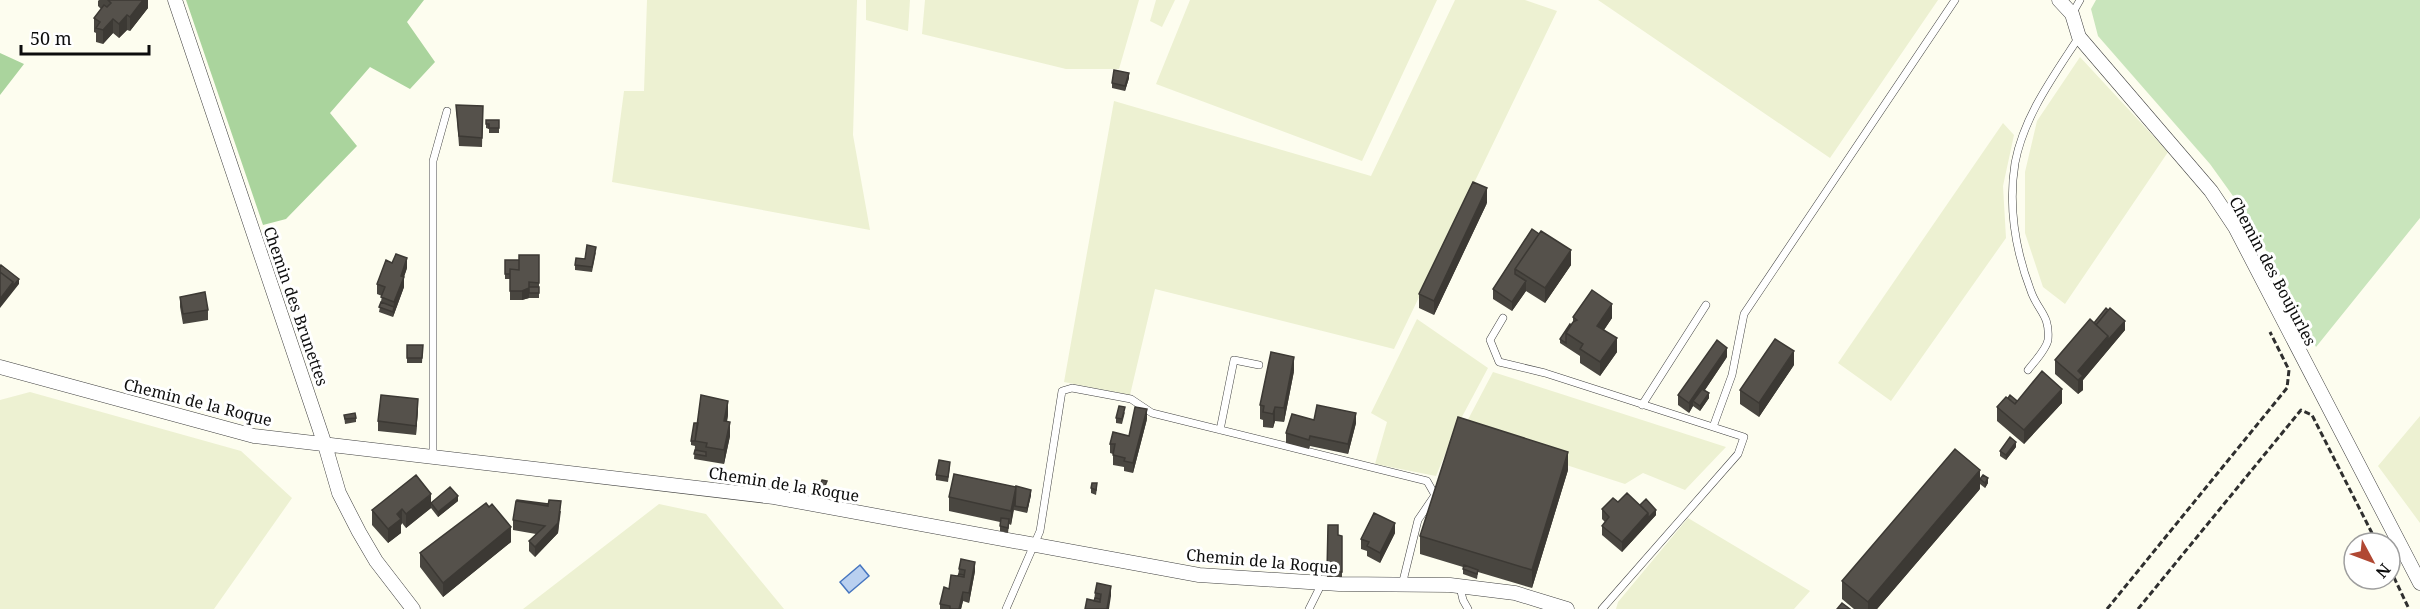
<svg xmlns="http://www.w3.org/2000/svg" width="2420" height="609" font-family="'Noto Serif',serif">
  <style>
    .farmland { fill: #edf1d2 }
    .green { fill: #c9e5bc }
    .forest { fill: #aad49d }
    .water { fill: #b9d0f0; stroke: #4776c0; stroke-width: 1.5 }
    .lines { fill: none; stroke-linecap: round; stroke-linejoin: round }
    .service-casing { stroke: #404040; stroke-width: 8 }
    .minor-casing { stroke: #404040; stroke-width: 15 }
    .path { stroke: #2f2f2f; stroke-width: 3; stroke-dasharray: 6 3; stroke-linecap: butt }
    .service { stroke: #fff; stroke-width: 7 }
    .minor { stroke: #fff; stroke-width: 14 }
    .wall { fill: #494640 }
    .shaded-wall { fill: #3c3934 }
    .building { fill: #55514b; stroke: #3c3934; stroke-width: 1.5 }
    .labels { text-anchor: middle; stroke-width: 6; stroke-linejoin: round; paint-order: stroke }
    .street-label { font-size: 16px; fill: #0d0d0d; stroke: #fff }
  </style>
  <rect width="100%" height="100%" fill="#fdfdef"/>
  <!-- farmland -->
  <path class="farmland" d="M647,0H857L853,135L870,230L612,182L624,91H644Z
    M866,0H910L908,31L866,20Z
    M925,0H1139L1119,69H1066L922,34Z
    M1156,0H1175L1162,27L1150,21Z
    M1190,0H1437L1362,161L1156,84Z
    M1455,0H1525L1557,11L1394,349L1155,289L1130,395L1064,382L1114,101L1371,176Z
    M1598,0H1938L1830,158Z
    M2080,57L2168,152L2065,304L2043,287L2025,233V172L2037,121Z
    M2003,123L2014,135L2003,186L2006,238L1891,401L1838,363Z
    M1417,319L1488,368L1456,428L1436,476L1375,464L1387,422L1371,413Z
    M1493,372L1726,447L1685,490L1643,473L1625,484L1462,431Z
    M30,392L241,451L292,498L214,609H0V400Z
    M2420,416V523L2378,466Z
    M659,504L706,514L784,609H523Z
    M1688,518L1810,591L1794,609H1616L1618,602Z"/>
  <!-- green -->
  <path class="green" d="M2096,0H2420V218L2316,347L2251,221L2210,164L2098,36L2091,9Z"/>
  <!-- forest -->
  <path class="forest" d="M186,0H424L407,22L435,62L410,89L370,67L330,113L357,146L286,219L263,225Z
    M0,53L24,64L0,95Z"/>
  <!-- water -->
  <path class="water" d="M860,565L869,576L849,593L840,582Z"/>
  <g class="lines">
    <!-- service casing -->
    <g class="service-casing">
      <path id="service" d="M2072,14L2080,0
        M1503,318L1490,340L1499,362L1545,373L1744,437L1738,454L1602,609
        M2028,370C2034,362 2046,350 2048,340C2050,316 2040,313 2032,294C2016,253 2008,207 2015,163C2024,116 2053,77 2079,37
        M1642,405L1706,305
        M1713,427L1732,375L1744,314L1955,0
        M1220,430L1234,360L1259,365
        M433,457V161L447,111
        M1460,587L1463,600L1468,609
        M1006,609L1040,531L1062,391L1072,388L1131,399L1152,413L1427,481L1435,495L1418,520L1402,585
        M1309,609L1322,583"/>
    </g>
    <!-- minor casing -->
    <g class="minor-casing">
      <path id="minor" d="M175,0L325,445L339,493L359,532L376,561L413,609
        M2059,0L2072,14L2079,37L2211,191L2235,227L2420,583
        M0,367L254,436L774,497L1199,575L1339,584L1450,585L1515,593L1567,609"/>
    </g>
    <!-- path -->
    <path class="path" d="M2390,569L2409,609
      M2107,609L2287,388L2289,370L2270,332
      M2138,609L2301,410L2312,415L2377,543"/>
    <!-- service -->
    <use href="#service" class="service"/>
    <!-- minor -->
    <use href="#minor" class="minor"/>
  </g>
  <!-- wall -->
  <path class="wall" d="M99,0H148V8L130,31L127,30L119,38L113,33L103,44L96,42V33L94,32V18L101,9L98,6V1Z
    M1129,78L1125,91L1112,88V83Z
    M456,105L483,106L482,147L459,146Z
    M486,120H499V133H489V129L486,128Z
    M1487,203L1434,315L1419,308V294Z
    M1532,229L1571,265L1545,303L1526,291L1512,311L1493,299V289Z
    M596,252L592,272L575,270V265L585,259Z
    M539,255V298H529V292V298L522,300H510V279H505V260H519Z
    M407,268L404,277V287L393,317L379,312L382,296L377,294V284Z
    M180,297L208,310V320L183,324L180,307Z
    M1573,317L1612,318L1604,330L1617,352L1600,376L1580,363V356L1560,343V339L1573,322Z
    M2094,323L2125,330L2083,380V390L2078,394L2055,374V360Z
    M407,345H423L422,363H407Z
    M1727,357L1705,390L1709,398L1700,411L1693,406L1689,413L1678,405V395Z
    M1794,365L1759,417L1740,404V390Z
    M1294,371L1284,422L1275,421L1273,428L1263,427V420L1260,419V405Z
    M2017,401L2062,403L2024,444L1997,421V407Z
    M418,409L416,435L378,431V421Z
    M1125,412L1122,424L1116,423V418Z
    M344,415L356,418V422L345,424Z
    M728,415L727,422L730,436L724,464L694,459L695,446L691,445V441L698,423Z
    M1147,419L1133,473L1124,471V467L1113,465V454L1110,453V444L1129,436Z
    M1314,420L1356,423L1348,454L1310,446L1309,449L1286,443V433Z
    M2016,447L2006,460L2000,456V451Z
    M950,466L948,482L936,480V475Z
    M1568,470L1532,588L1478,572L1477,579L1463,574V567L1420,554V536Z
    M1980,479L1988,483L1985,488L1980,484Z
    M820,485L827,486L825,491L820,490Z
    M1016,487L1031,495L1027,513L1014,510L1011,525L1009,524L1008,533L1000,531V522L949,511V497Z
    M1091,488H1097L1096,495L1091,493Z
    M1980,489L1877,609H1854L1842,599V581Z
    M458,501L438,517L431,508L406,528L402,523L401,525V533L388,543L372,525V510L431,503Z
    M1618,502L1640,505L1656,515L1622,552L1602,535V526L1605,522L1602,519V509Z
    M489,507L511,542L443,597L420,567V553Z
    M561,511L558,533L535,557L529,551V541L536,534L513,530V520Z
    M1328,525L1338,535L1342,536V577H1327Z
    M1395,533L1380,563L1367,556V551L1361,549V539Z
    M959,569L975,571L969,603L963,601L961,609H940V604L949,589L958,576Z
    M1095,593L1111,596L1094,601Z"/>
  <!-- shaded-wall -->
  <path class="shaded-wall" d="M143,0H148V8L130,31V17Z
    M127,15V30L119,38V24Z
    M113,19V33L103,44V30Z
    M1129,73V78L1125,91V86Z
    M1487,188V203L1434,315V301Z
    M1571,250V265L1545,303V288Z
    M407,258V268L401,285V276Z
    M404,277V287L393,317L394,302Z
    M19,279V284L0,308V299L13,282Z
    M1526,281V291L1512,311V302Z
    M529,288V298L522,300V291Z
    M1612,304V318L1597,340V326Z
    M2125,321V330L2083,380V390L2078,394V371L2108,336Z
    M1617,338V352L1600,376V362Z
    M1727,348V357L1696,403L1693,401V406L1689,413V403Z
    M1794,351V365L1759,417V403Z
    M1294,357V371L1284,422V408Z
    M2062,389V403L2024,444V430Z
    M1709,393V398L1700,411V406Z
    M418,399V409L416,435V426Z
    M728,401V415L724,435V421Z
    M1275,407V421L1273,428V414Z
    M1147,409V419L1133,473V463Z
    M1356,413V423L1348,454V444Z
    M730,422V436L724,464V450Z
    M2016,442V447L2006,460V455Z
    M1568,452V470L1532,588V570Z
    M1980,470V489L1877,609H1868V602Z
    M1988,478V483L1985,488V483Z
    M1016,487V501L1015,506H1014L1011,525V511Z
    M1031,490V495L1027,513V508Z
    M431,494V508L406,528V514Z
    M458,496V501L438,517V512Z
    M561,501L558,533L535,557V547Z
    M402,509V523L401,525V533L388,543V529L397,514Z
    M1656,510V515L1622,552V542L1648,513Z
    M1395,523V533L1380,563V553Z
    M511,527V542L443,597V583Z
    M975,562V571L969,603V593Z
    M1111,586V596L1109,609H1107Z
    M963,592V601L961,609H959Z"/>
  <!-- building -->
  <path class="building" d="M108,0H143L130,17L127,15L119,24L113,19L103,30L96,28L100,22L94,18L104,5L107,7L111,3Z
    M1114,70L1129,73L1125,86L1112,83Z
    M456,105L483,106L482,138L459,136Z
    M486,120H499V128H489V124H486Z
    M1473,182L1487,188L1434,301L1419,294Z
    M1532,229L1539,234L1515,269V274L1526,281L1512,302L1493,289Z
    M1541,231L1571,250L1545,288L1515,269Z
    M587,245L596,247L592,267L575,265L576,258L585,259Z
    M396,254L407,258L401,276L404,277L394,302L381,297L385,287L377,284L386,260L392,263Z
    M519,255H539V283L529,282V288L522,291H510V269L519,270Z
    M505,260H519V270L510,269V274H505Z
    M1,265L19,279L13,286V282L0,272V267Z
    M0,272L13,282L0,299Z
    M529,287H539V293H529Z
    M1592,290L1612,304L1597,326L1617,338L1600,362L1580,349L1583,344L1566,333L1573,322L1577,320L1573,317Z
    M205,292L208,310L183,314L180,297Z
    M381,302L394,307L393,312L379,307Z
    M2106,308L2108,310L2096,325L2094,323Z
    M2110,308L2125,321L2108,340V336L2096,325Z
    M2090,319L2108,336L2078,371L2083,376L2078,380L2055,360Z
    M1570,324L1571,325L1566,333V343L1560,339Z
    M1775,339L1794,351L1759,403L1740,390Z
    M1717,340L1727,348L1689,403L1678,395Z
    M407,345H423L422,358H407Z
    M1271,352L1294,357L1284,408L1275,407L1273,414L1263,412L1264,406L1260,405Z
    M2042,371L2062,389L2024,430L1997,407L2006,397L2015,404Z
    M1702,389L1709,393L1700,406L1693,401Z
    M381,395L418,399L416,426L378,421Z
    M701,395L728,401L724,421L730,422L724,450L706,447L707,443L695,441Z
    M2010,395L2017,401L2015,404L2008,398Z
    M1317,405L1356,413L1348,444L1310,436L1309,440L1286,433L1292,414L1314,420Z
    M1119,406L1125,407L1122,419L1116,418Z
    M1135,407L1147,409L1133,463L1124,461L1125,458L1113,455L1115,444H1110L1113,432L1129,436Z
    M355,413L356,418L345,419L344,415Z
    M1458,417L1568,452L1532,570L1420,536Z
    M694,423H698L695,441H691Z
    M2010,437L2016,442L2006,455L2000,451Z
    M1955,449L1980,470L1868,602L1842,581Z
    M695,450L706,452V456L694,454Z
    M939,460L950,462L948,477L936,475Z
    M954,474L1016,487L1011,511L949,497Z
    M416,475L431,494L406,514L402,509L397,514L401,519L388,529L372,510Z
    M1983,475L1988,478L1985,483L1980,479Z
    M822,480L827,481L825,486L820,485Z
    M1092,483H1097L1096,490L1091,488Z
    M1016,486L1031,490L1027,508L1015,506Z
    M450,487L458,496L438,512L431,503Z
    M1627,493L1648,513L1622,542L1602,526L1609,517L1602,509L1613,498L1618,502Z
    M1646,499L1656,510L1648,518V513L1640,505Z
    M517,500L548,504V506L517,501Z
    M549,500L561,501L558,523L535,547L529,541L545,526L513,520L516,501L548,506Z
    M486,503L489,507L492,504L511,527L443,583L420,553Z
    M1374,513L1395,523L1380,553L1367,546L1369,542L1361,539Z
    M1001,518L1009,519L1008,528L1000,526Z
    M1328,525H1338V535L1342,536V572H1327Z
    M961,559L975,562L969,593L963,592L959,609H950V606L940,604L944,587L949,589L951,575L964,577L965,570L959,569Z
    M1464,565L1478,570L1477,574L1463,569Z
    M959,574L964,575V577L958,576Z
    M1097,583L1111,586L1107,609H1085L1087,599L1100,602L1101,594L1095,593Z
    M1095,598L1100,599V602L1094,601Z
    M1842,603L1850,609H1837Z"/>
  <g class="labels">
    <!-- street labels -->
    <g class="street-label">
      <text transform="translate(2273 271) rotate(62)" y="6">Chemin des Boujurles</text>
      <text transform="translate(296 306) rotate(71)" y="6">Chemin des Brunettes</text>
      <text transform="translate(198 402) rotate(14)" y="6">Chemin de la Roque</text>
      <text transform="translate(784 484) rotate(9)" y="6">Chemin de la Roque</text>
      <text transform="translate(1262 561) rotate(5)" y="6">Chemin de la Roque</text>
    </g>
  </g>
  <!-- north arrow -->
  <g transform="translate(2372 561) rotate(131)"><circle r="28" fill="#ffffff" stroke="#9e9e9e" stroke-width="1.5"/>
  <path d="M0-4.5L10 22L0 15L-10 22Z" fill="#b04833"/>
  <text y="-9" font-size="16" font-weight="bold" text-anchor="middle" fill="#0d0d0d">N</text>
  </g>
  <!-- scale -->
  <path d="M21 45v9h128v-9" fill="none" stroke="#0d0d0d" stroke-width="3"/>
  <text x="30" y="45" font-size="18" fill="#0d0d0d" stroke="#ffffff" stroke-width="4.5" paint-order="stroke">50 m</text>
</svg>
